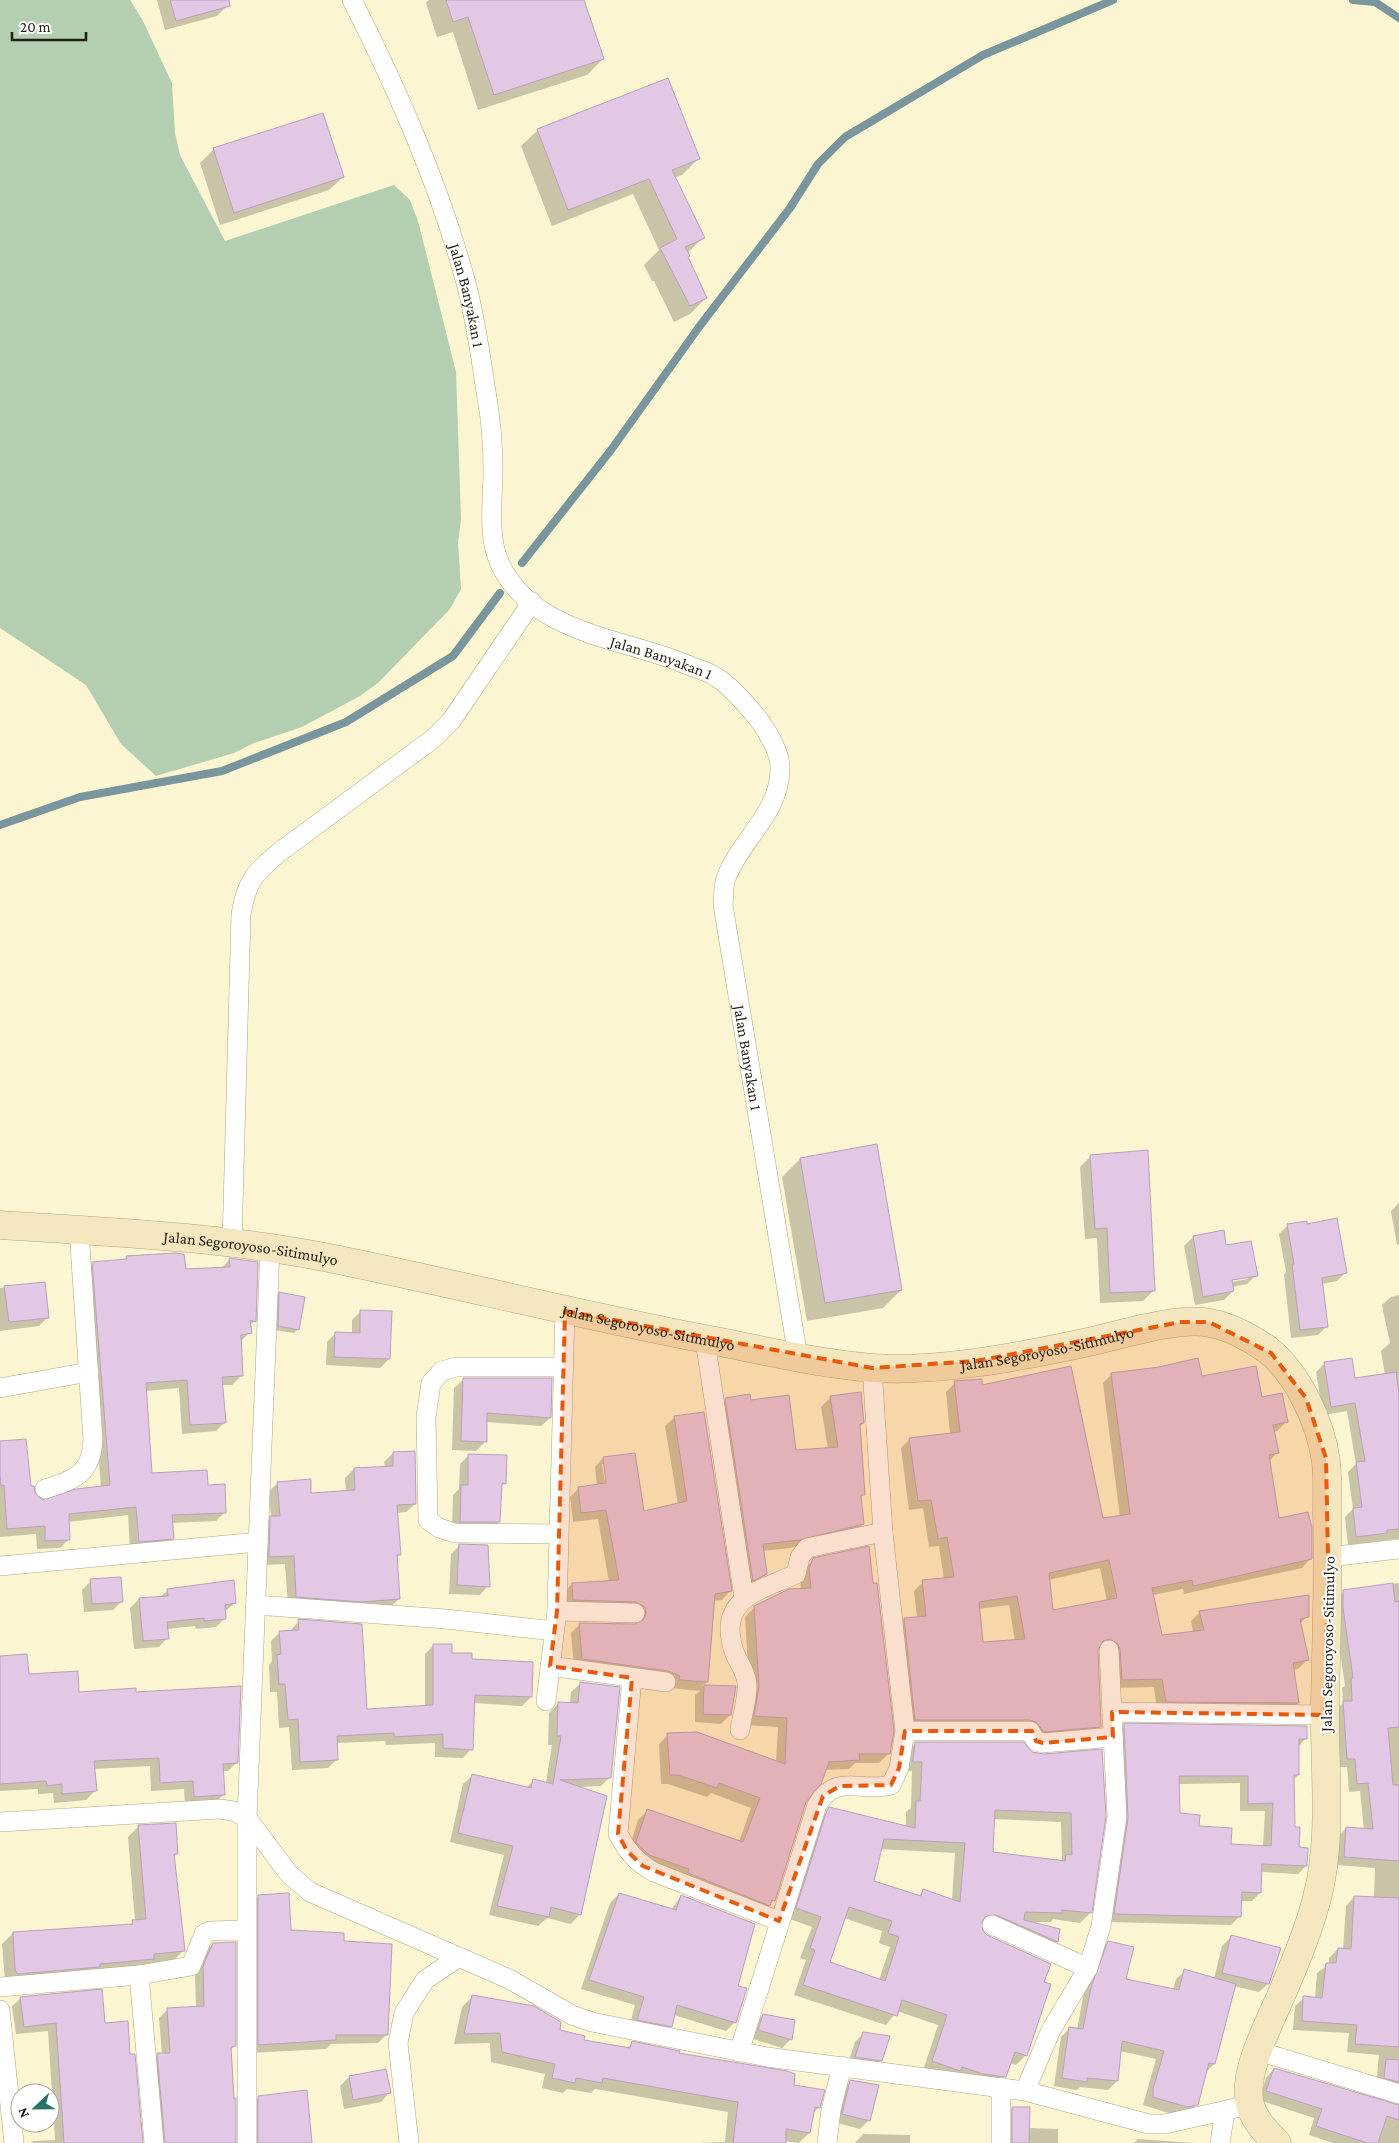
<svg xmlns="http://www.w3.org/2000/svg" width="1399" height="2143" font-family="'Crimson Pro',serif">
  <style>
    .forest { fill: #b3ceb1 }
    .shadow { fill: #0003; fill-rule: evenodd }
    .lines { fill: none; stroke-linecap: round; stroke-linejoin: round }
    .stream { stroke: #79959d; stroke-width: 8 }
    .building { fill: #e3c8e5; stroke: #baa0bb; fill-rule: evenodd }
    .minor-casing { stroke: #aea785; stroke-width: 20 }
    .secondary-casing { stroke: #aea785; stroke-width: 29 }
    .minor { stroke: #fff; stroke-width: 19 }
    .secondary { stroke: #f4e7c0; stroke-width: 28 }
    .marked { fill: #e8590c; fill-opacity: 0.2; stroke: #e8590c; stroke-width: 4; stroke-dasharray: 10 6; stroke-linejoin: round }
    .labels { text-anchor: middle; stroke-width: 4; stroke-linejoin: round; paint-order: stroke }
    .street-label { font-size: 16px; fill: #221f12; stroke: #fff }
  </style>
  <rect width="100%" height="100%" fill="#fcf5d1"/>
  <!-- forest -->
  <path class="forest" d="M0,0H130L142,19L172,83L175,133L180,155L225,241L394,185L410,200L418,221L456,372L461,519L458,542L461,589L450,609L378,683L360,696L302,727L254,743L234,753L156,776L121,744L86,685L0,628Z"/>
  <!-- shadow -->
  <path class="shadow" d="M157,0H226L227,6L217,16L165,30Z
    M429,0H584L603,59L587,75L478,110L453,32L437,37L426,3Z
    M538,130L698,159L682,175L674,178L703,237L687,254L686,257L706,298L690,314L674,322L654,281H652L644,265L659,250L633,194L552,226L521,146Z
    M214,149L343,177L329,190L220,225L200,163Z
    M1090,1157L1153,1291L1143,1301L1100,1303L1097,1238L1085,1239L1080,1167Z
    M800,1159L901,1290L883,1308L807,1321L782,1177Z
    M1399,1203V1244L1397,1245L1391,1211Z
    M1288,1225H1306L1346,1272L1337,1281L1322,1284L1327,1326L1318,1335L1291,1338L1284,1274L1286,1272L1279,1234Z
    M1193,1237L1225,1247L1256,1275L1247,1284L1232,1287L1233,1291L1224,1300L1195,1305L1184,1246ZM1248,1276V1279L1226,1283V1280Z
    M127,1257L184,1271L221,1269L229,1260L255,1321L249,1326L250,1332L240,1342L241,1376L232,1385H222L224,1423L216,1431L182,1434L179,1388L145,1391L151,1474L206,1486L225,1512L216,1521L171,1523L172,1538L163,1547L130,1550L128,1515L68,1522L69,1539L60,1548L37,1549L36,1534L0,1537V1443L33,1494L42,1501L101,1488L84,1272L93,1263L123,1261Z
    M44,1283L48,1317L39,1326L0,1331V1288Z
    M280,1293L298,1329L294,1333L275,1330L276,1297Z
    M1399,1295V1552L1396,1539L1348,1545L1345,1517L1353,1509L1348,1472L1356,1464L1347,1411L1323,1415L1316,1372L1325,1363L1354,1380L1385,1375L1381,1351L1390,1343L1382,1305L1391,1297Z
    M361,1311L389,1359L380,1368L326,1365L327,1342L336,1333L352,1334V1320Z
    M1112,1374L1202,1378L1261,1399L1286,1422L1277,1431L1273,1432L1277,1453L1269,1461L1278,1520L1311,1558L1302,1568L1184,1594L1183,1589L1153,1595L1161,1637L1193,1632L1191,1621L1200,1612L1307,1616L1300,1624L1307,1660L1298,1669L1292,1670L1298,1703L1289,1712L1157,1710L1154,1687L1113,1688L1110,1653L1097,1647L1100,1726L1091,1735L1035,1740L906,1728L895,1628L904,1619L917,1618L914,1591L923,1582L944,1579L939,1546L929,1547L923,1508L909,1510L901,1448L910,1439L950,1434L946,1392L955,1383L981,1386L1103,1520L1120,1517L1103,1383ZM1100,1568L1107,1601L1052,1611L1049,1580ZM1009,1605L1015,1641L982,1643L978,1609Z
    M463,1380L550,1418L541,1426L486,1422L485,1442L476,1451L452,1450L454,1388Z
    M830,1398L863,1423L859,1427L864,1494L860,1498L863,1524L854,1533L790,1548L763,1551L765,1574L756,1583L744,1588L717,1408L726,1399L750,1401L795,1451L828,1449L821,1407Z
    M703,1413L730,1591L722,1600L713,1601L707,1682L702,1686L734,1687L730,1715L721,1724L695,1722V1695L700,1691L671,1688L574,1667L571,1633L580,1624H637L638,1622L636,1616L564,1608L563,1593L572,1584L609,1582L598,1519L573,1522L570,1497L579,1488L597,1486L595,1467L603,1458L642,1513L678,1505L665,1426L674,1418ZM602,1464H605L608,1489L606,1490Z
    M393,1453L415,1504L406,1512L396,1513L399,1555L396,1558L399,1599L390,1607L288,1605L285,1564L261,1565L262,1526L271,1517L269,1491L278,1483L310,1494L346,1492L345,1478L354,1469L385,1467L384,1462Z
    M469,1455L505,1483L500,1488L499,1522L490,1531L452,1530L453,1495L459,1489L460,1464Z
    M459,1546L488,1586L480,1595L449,1594L451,1554Z
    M814,1559L889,1753L879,1763H855L849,1769L824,1770L805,1801L774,1900L760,1914L628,1852L638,1820L647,1811L739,1842L751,1808L711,1793L707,1797L668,1784H661L659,1744L668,1735L776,1762L778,1727L746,1725L750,1697L745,1617L755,1607L801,1590L800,1579L804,1569Z
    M91,1581L122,1601L113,1610L84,1612L82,1590Z
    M1399,1583V2096L1376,2086L1379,2055L1347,2052L1349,2033L1293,2030L1295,2006L1304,1998H1315L1317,1973L1329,1964V1958L1338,1949H1343L1346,1906L1354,1897L1374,1898L1375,1868L1336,1865L1338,1837L1346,1828L1364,1830L1360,1791L1349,1792L1347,1767H1339L1335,1711L1343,1703L1342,1688L1345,1686L1335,1617V1600L1344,1591Z
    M168,1590L235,1603L224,1612L225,1618L216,1627L196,1629L195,1626L167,1629V1638L159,1647L134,1649L130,1608L139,1599L160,1597Z
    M299,1621L366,1710L425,1707V1654L434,1645L471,1660L531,1697L522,1706L474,1703L471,1749L463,1758L435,1757V1743L386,1745L385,1741L336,1743L337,1759L328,1768L292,1770L289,1727L279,1728L277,1692H270L269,1665L272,1661L271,1641L280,1632L290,1631Z
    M0,1658L28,1675L78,1694L135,1693L237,1762L228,1771H222L224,1794L215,1803L185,1805L184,1789L151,1791L150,1766L94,1769L95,1791L86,1800L54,1803L53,1793L38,1794V1789L0,1791Z
    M581,1683L610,1777L601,1786L579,1787L580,1914L571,1924L547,1918L538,1926L489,1915L504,1855L450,1842L463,1784L473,1775L526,1788L534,1780L546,1783L552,1745H548L549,1713L558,1704H570L571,1692Z
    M1124,1725L1306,1738L1298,1747V1775L1293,1780V1828L1298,1848L1306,1866L1298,1874L1261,1872L1260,1893L1252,1901H1241L1240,1916L1231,1925L1107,1922L1116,1733ZM1240,1783V1811H1265L1263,1847L1229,1845L1179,1814L1178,1784Z
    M915,1744L1044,1755L1101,1751L1090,1913L1080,1923L1053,1919L1051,1922H1029L1059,1930L1057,1942L1047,1952L986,1924L981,1925V1932L1042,1982L1026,2055L1016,2065L1010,2063L1005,2076L995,2087L923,2071L938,2025L897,2011L886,2025L794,1995L806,1960L800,1958L812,1927L787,1918L820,1819L830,1809L906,1827V1812L911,1808L912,1771H903L905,1754ZM993,1819L1061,1822L1062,1860L991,1853ZM880,1849L955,1853L952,1900L924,1891L918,1897L873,1881ZM844,1918L882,1931L879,1943L890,1947L879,1980L828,1962Z
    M139,1826L177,1853L173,1857L183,1951L172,1962L148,1964L142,1970L5,1981L2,1944L13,1933L128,1926L135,1921L128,1837Z
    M619,1894L671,1910L681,1896L737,1987L735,2022L726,2031L674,2015L671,2026L662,2035L629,2028L635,2005L581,1989L610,1903Z
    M259,1896L290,1932L342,1942L387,2034L378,2043L331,2044L326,2049L250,2053V1905Z
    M1231,1937L1268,1984L1259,1992L1234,1986L1214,2064L1206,2072L1197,2104L1188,2113L1178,2116L1143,2105L1156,2059L1120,2051L1117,2081L1108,2090L1080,2087L1077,2090L1054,2086L1061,2037L1069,2029L1077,2030L1083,1997L1100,1951L1108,1942L1125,1980L1173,1990L1176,1979L1185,1971L1214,1979L1222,1946Z
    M213,1944L234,2046L230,2051L234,2143H156L149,2063L158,2055L162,2054L159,2018L168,2009L196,2008L195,1976L204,1953Z
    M473,1996L583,2042L626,2049L632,2043L792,2086L819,2107L812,2114L809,2133L799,2143L784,2141V2143H699L725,2142L728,2112L595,2089L591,2093L567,2089L563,2093L542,2088L545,2074L491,2062L490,2043L454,2044L462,2007Z
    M21,1998L104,2024L129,2056L141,2143H31L34,2141L55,2140L48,2031L16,2034L12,2006Z
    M763,2015L791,2039L782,2048L750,2038L754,2024Z
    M864,2033L881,2060L872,2069L847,2066L855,2042Z
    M1274,2069L1399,2105V2143H1333L1309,2135L1314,2118L1259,2100L1266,2078Z
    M385,2071L389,2093L381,2102L344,2109L340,2086L349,2077Z
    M850,2082L869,2120L860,2129L834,2122L841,2091Z
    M259,2097L311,2143H256L250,2106Z
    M1013,2108L1028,2128L1058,2129V2143H1003L1004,2117Z
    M863,2134L910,2135V2143H855Z
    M1138,2139L1194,2143H1134Z"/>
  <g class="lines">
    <!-- stream -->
    <path class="stream" d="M1353,0L1375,2L1399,18
      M522,563L611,450L699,327L790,208L818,164L845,137L983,55L1113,0
      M0,825L80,797L222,771L346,722L453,656L500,593"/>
  </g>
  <!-- building -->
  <path class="building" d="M170,0H229L230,6L176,21Z
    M446,0H584L604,59L494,95L468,17L453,22Z
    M668,78L700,159L672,170L705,238L685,247L690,256L688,257L707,298L690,306L660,248L677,239L649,179L568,210L537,129Z
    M323,113L344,177L234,213L213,148Z
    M877,1144L902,1290L825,1303L800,1158Z
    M1148,1150L1155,1291L1110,1293L1107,1228L1095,1229L1090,1155Z
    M1337,1218L1347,1273L1322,1278L1328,1327L1300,1330L1292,1264H1294L1287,1224L1307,1221V1224Z
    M1224,1230L1226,1245L1251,1241L1258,1276L1232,1280L1234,1291L1203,1297L1193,1236Z
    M175,1253L184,1254L186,1269L230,1267L229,1258L258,1262L256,1322L250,1320L252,1333L241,1335L243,1376L222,1377L226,1423L190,1425L187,1380L146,1383L152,1473L207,1470L208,1485L225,1484L226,1513L172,1515L174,1539L139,1542L136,1507L69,1514L70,1540L45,1541V1526L7,1529L4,1485L1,1486L0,1475V1441L26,1439L31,1486H34L35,1493L42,1500L76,1489L110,1485L92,1262L127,1259L126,1256Z
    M45,1282L49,1318L9,1322L4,1286Z
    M279,1292L305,1297L299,1330L278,1326Z
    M360,1310L392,1311L390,1359L334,1357L335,1332L360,1333Z
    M1198,1358L1202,1376L1256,1366L1262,1397L1282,1393L1288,1422L1273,1425L1279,1453L1269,1455L1279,1518L1308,1512L1312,1528V1559L1193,1586L1192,1580L1152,1588L1162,1635L1204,1630L1199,1611L1309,1595V1617L1300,1619L1309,1660L1293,1663L1299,1703L1166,1702L1162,1679L1122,1680L1120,1649L1118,1644L1109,1639L1103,1641L1098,1650L1101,1727L1044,1732L1036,1722L1030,1720H915L904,1618L926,1616L922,1580L954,1577L947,1537L938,1539L931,1500L918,1501L909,1438L960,1432L954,1381L982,1379V1385L1071,1366L1103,1518L1130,1514L1111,1373L1159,1367ZM1109,1560L1117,1598L1053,1610L1049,1573ZM1017,1596L1025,1639L983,1642L979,1602Z
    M1352,1358L1355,1378L1396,1372L1399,1393V1529L1387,1530V1533L1356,1537L1353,1508L1362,1507L1356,1462L1365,1461L1355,1403L1331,1407L1324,1362Z
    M463,1378H552L551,1418L487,1413V1442L461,1441Z
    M861,1392L864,1423L860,1424L865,1495H861L864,1524L800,1540L763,1544L767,1574L753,1581L725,1398L750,1394L751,1400L789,1395L796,1450L838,1447L830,1396Z
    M704,1412L732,1591L715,1594L708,1682L679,1680L680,1676L668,1671L582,1659L579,1623L635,1624L644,1619L646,1613L645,1607L636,1602L573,1600L572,1583L619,1580L606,1510L581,1513L578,1487L606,1483L603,1457L635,1453L644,1511L687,1501L674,1416Z
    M415,1451L416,1504L397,1505L401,1555H397L400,1599L362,1602L296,1597L294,1556L269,1557L270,1516H280L277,1482L311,1479V1493L355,1490L354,1468L393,1466V1452Z
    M468,1454L507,1455L506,1484L502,1483L500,1522H460L461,1485H468Z
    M459,1544L488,1545L490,1587L457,1585Z
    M869,1546L873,1583H877L894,1731L890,1754H859L860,1760L829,1762L821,1784L806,1802L775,1901L772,1900L770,1906L688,1873L689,1869L649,1855L636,1842L647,1809L743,1842L760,1798L719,1783L717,1788L678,1775H670L667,1733L697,1732L785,1764L787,1718L754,1716L759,1687L754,1606L789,1589L811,1588L809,1569L813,1558Z
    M121,1577L123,1602L92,1604L90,1579Z
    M234,1580L236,1603L225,1605L226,1619L204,1621V1618L167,1622L169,1639L143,1641L139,1598L168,1596L167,1589Z
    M1393,1583L1395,1602L1399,1601V1727L1388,1728L1393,1785H1399V1861L1344,1857L1346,1827L1373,1829L1368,1783L1357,1784L1355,1759H1347L1343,1701H1352L1351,1678H1353L1343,1608V1590Z
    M298,1619L362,1624L367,1709L433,1705V1644H452V1653H472V1659L533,1662L532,1697L475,1695L473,1750L443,1748V1734L394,1737V1733L337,1736L338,1760L300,1762L298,1719L288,1720L285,1684H279L277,1655L281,1654L279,1631L299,1630Z
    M27,1654L29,1674L78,1671L79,1692L136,1688V1692L241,1686L238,1763L223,1764L225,1795L194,1797L193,1781L160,1783L159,1758L94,1761L97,1791L62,1794V1784L47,1786L46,1781L0,1784V1656Z
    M580,1682L620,1687L611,1778L560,1780L607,1796L581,1915L551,1907L549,1917L497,1906L513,1846L458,1833L472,1774L531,1788L533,1779L553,1784L561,1736H557L558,1702L578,1703Z
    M704,1685L736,1686L731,1715L703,1714Z
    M1124,1723L1307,1726V1739H1299V1775H1294L1295,1827H1300L1299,1847L1308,1848L1307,1866L1262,1864L1261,1893L1242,1892L1241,1917L1114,1914L1128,1818ZM1179,1776H1248V1804L1273,1803L1271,1846L1231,1844L1232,1828L1199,1826L1200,1815L1180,1813Z
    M915,1742H1024L1032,1752L1044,1754L1102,1749L1106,1816L1092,1913L1062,1910V1913L1025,1912L1024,1920L1060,1929L1058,1942L996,1915L986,1916L982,1921L983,1931L987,1935L1051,1964L1044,1982L1051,1984L1027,2056L1015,2052L1006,2077L983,2074L962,2067L960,2071L932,2061L947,2015L902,2000L897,2016L803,1985L815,1950L810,1948L821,1917L796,1908L827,1810L829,1807L915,1828L916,1801H920L922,1762H913ZM995,1810L1071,1813L1072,1855L1066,1854L1065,1861L993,1852ZM884,1839L965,1843L960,1902L923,1889L921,1896L874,1881ZM849,1907L892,1921L888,1933L899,1937L885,1981L830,1962Z
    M176,1823L178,1854H174L185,1951L154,1954V1959L100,1964V1967L18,1974L15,1970L13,1932L133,1924L132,1920L146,1919L138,1825Z
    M289,1893L291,1930L344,1933V1941L392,1944L388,2035H336V2040L258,2045V1895Z
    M619,1893L676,1910L681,1895L755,1924L738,1986L747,1988L736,2023L677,2005L672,2027L637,2020L644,1997L589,1980Z
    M1354,1896L1399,1898V2047L1355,2044L1357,2025L1302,2021L1303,1996L1322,1998L1326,1963H1336L1338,1948L1351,1949Z
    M1231,1935L1281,1948L1269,1984L1222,1973Z
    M1108,1941L1134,1947L1126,1979L1179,1990L1184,1969L1236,1984L1215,2064L1209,2063L1198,2105L1187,2107L1153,2097V2089L1164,2051L1122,2041L1118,2081L1087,2078V2082L1062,2078L1069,2027L1083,2029L1091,1987Z
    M236,1942V2046L231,2047L234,2099L236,2098V2143H165L157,2053H170L167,2008L204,2006L203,1966L213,1943Z
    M102,1989L105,2023L128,2021L130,2054H135L143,2143H64L56,2023L24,2027L20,1997Z
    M472,1995L534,2006L561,2022L560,2030L585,2036L584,2040L630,2048L632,2041L680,2051L679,2053L787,2071L795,2074L794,2085L825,2090L820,2108L815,2107L810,2133L786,2129V2143H733L738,2102L603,2078L602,2083L576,2078L575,2083L552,2078L555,2064L502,2052L500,2033L464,2034Z
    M763,2014L795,2020L792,2040L758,2030Z
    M863,2032L890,2036L882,2061L855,2057Z
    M1386,2059L1399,2060V2082L1384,2078Z
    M1274,2068L1399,2105V2120L1387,2116L1378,2143H1367L1316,2126L1322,2109L1266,2091Z
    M386,2069L391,2093L353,2100L349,2076Z
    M850,2080L879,2085L870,2121L842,2114Z
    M307,2090L312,2143H258V2096Z
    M1012,2107H1030L1029,2143H1012Z"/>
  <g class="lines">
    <!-- minor casing -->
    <g class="minor-casing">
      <g id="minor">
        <path id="s1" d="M352,0C398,91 439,184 466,283C476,320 481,360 487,398C491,421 493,447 493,470C493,500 487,536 500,564C533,634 623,638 685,664C695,668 707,671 716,677C732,687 747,705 759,720C768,732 781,754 780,770C779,814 741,839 726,878C723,886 724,897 723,905L798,1357"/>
        <path d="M232,1244L241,914C247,880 255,872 281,851L434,738L451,721L532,602"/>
        <path d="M705,1340L744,1598"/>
        <path d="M0,1388L89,1372"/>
        <path d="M45,1489C75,1479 91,1475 93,1440L79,1230"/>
        <path d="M558,1534L455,1533L439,1528L428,1520L426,1417L431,1383L442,1371L456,1367H563"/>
        <path d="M1328,1557L1399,1549"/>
        <path d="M0,1566L258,1542"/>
        <path d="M256,1605L446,1619L554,1631"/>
        <path d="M557,1611L635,1613"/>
        <path d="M550,1666L666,1682"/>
        <path d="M632,1678L618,1834C627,1851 637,1863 654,1872L779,1921"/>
        <path d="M546,1701L557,1611L565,1311"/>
        <path d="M1112,1712L1325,1715"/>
        <path d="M740,1730C742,1715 748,1698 747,1684C746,1669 736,1661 733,1648C718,1598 761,1590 796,1574L800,1557L807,1548L883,1532"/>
        <path d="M905,1731H1030L1036,1741L1043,1743L1113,1737"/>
        <path d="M0,1822L220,1809L233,1811L247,1818L289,1874L310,1892L509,1979L572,2015L592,2022L767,2057L1025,2091L1149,2124H1165L1249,2105"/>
        <path d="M992,1925L1088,1968"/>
        <path d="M0,1987L139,1975"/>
        <path d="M0,2010L14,2143"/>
        <path d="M1258,2051L1399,2094"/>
        <path d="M739,2052L817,1805C837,1772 861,1793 891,1785L899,1768L905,1731L883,1532L872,1368"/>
        <path d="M1001,2087V2143"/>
        <path d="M1025,2091L1051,2030L1088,1968L1101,1926L1117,1817L1109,1650"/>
        <path d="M154,2143L139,1975L191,1966L204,1934L210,1931L246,1930"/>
        <path d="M247,2143V1818L270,1248"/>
        <path d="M409,2143L398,2043L404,2013L425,1980L459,1957"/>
        <path d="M827,2143L831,2110L842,2066"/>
        <path d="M1220,2143L1225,2112"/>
      </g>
    </g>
    <!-- secondary casing -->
    <g class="secondary-casing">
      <g id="secondary">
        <path id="s2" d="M0,1225C113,1232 229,1237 339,1260C465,1286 589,1317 715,1341C767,1351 820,1364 873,1368C941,1372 1018,1357 1084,1343C1117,1336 1179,1316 1210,1323C1229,1326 1253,1339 1268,1350C1298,1374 1321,1423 1326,1462C1328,1479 1327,1497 1327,1515C1329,1579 1326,1643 1325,1707C1324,1770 1333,1837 1317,1898C1308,1933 1294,1966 1280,1998C1268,2026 1245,2069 1249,2099C1251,2117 1265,2131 1277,2143"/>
      </g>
    </g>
    <!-- minor -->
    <use href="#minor" class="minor"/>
    <!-- secondary -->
    <use href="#secondary" class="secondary"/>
  </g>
  <!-- marked area -->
  <path class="marked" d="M565,1311L872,1368L976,1361L1181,1322H1209L1271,1353L1306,1398L1326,1458L1328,1557L1325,1715L1112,1712L1113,1737L1043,1743L1036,1741L1032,1731H905L899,1768L891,1785L840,1786L823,1796L779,1921L643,1866L627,1851L618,1834L632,1678L550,1666L557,1611Z"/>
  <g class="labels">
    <!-- street labels -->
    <g class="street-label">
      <text dy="6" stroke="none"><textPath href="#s1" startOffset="318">Jalan Banyakan 1</textPath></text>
      <text dy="6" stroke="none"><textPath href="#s1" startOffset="782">Jalan Banyakan 1</textPath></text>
      <text dy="6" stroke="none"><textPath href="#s1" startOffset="1261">Jalan Banyakan 1</textPath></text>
      <text dy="6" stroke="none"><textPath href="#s2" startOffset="252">Jalan Segoroyoso-Sitimulyo</textPath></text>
      <text dy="6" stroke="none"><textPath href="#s2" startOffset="658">Jalan Segoroyoso-Sitimulyo</textPath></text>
      <text dy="6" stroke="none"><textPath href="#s2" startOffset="1062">Jalan Segoroyoso-Sitimulyo</textPath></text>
      <text transform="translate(1327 1644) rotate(-89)" y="6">Jalan Segoroyoso-Sitimulyo</text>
    </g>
  </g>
  <!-- north arrow -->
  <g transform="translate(35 2108) rotate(248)"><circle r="24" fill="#ffffff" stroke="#a7a5a0"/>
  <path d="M0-4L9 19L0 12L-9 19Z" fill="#2c7267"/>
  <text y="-8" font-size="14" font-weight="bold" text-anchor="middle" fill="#221f12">N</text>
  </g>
  <!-- scale -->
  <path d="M12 32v8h74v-8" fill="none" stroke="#221f12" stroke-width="2.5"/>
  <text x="20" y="32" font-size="15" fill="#221f12" stroke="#ffffff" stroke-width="4" paint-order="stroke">20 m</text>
</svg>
